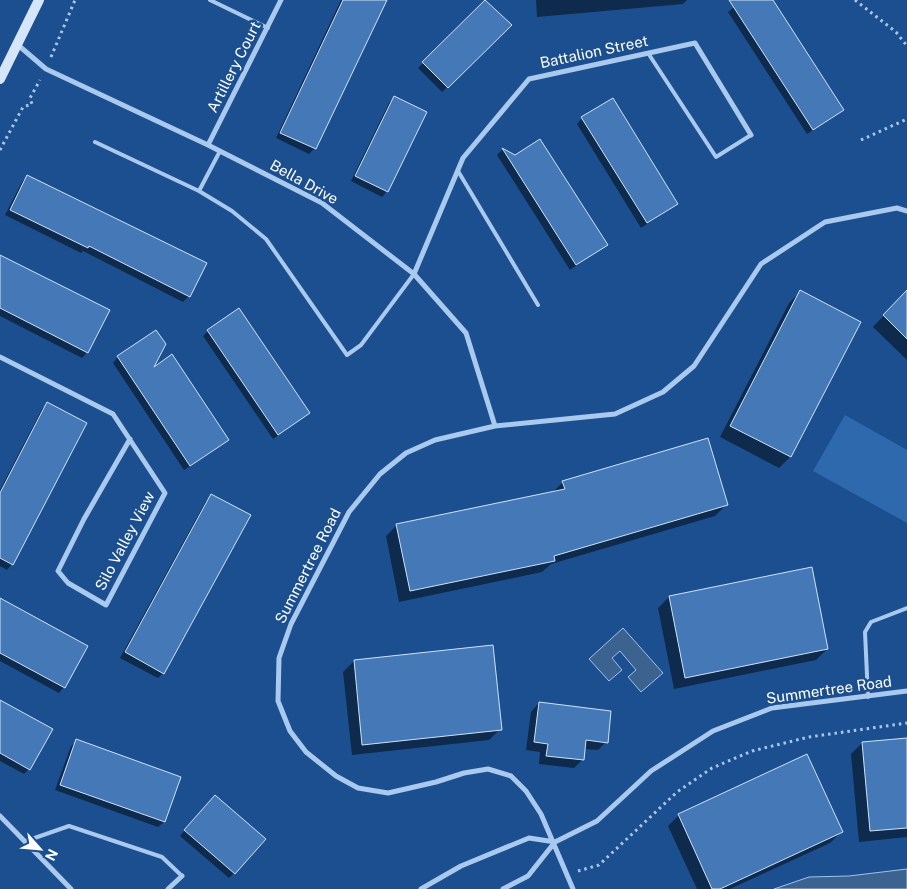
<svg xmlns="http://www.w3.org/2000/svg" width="907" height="889" font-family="'Public Sans',sans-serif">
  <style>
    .green { fill: #2e69ad }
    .water { fill: #3c6290; stroke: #9cc4f0 }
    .shadow { fill: #0007 }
    .building { fill: #4478b7; stroke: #cfe3fa }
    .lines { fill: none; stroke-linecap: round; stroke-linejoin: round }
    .path { stroke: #a9c9ee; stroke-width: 3; stroke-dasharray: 2.5 4; stroke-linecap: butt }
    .lane { stroke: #a9c9ee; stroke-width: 4 }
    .street { stroke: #a9c9ee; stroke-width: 5 }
    .secondary { stroke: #d6e6fa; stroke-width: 10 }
    .labels { text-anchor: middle; stroke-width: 5; stroke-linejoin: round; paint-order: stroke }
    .street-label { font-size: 15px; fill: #fff; stroke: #1b4f8f }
  </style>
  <rect width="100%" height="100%" fill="#1b4f8f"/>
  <!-- green -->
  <path class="green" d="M845,415L907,450V523L813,471Z"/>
  <!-- water -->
  <path class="water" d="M623,628L663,673L641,692L628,677L636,670L620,651L612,658L622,670L609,681L589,659Z
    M907,869V889H774L809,877L849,876Z"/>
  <!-- shadow -->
  <path class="shadow" d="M341,0H385L315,148L309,154L276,138Z
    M536,0H687L683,4L537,17Z
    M743,0H772L837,115L807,134L728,12Z
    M486,1L510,25L442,92L418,68Z
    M394,97L387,191L382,197L351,181L389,103Z
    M582,118L677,204L641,228L577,124Z
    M502,150L515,156L606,245L570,270L497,155Z
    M27,176L206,263L189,296L183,302L83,251L81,253L5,215L22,182Z
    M0,256L87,352L82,358L0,316Z
    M907,291V360L873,327Z
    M800,292L859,323L790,457L779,468L720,437L789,303Z
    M208,331L309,413L273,439L203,336Z
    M118,357L151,370L228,440L184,470L113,363Z
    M47,404L12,564L7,570L0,566V490L42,409Z
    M563,482L726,505L715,516L551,564L542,572L399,602L386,536L397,525L552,493Z
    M212,495L163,673L158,678L120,658L206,501Z
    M669,597L827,649L816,660L674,689L658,608Z
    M0,600L64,687L59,693L0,661Z
    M354,661L500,729L489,740L352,755L343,672Z
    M0,701L29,769L24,774L0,761Z
    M539,703L606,742L598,750L584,749L582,760L574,768L539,764L540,752L526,750L531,712Z
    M907,739V837L859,842L851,754L862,743Z
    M77,741L180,778L164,822L158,827L55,790L71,746Z
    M209,802L234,873L229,878L180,836Z
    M679,815L841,832L830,843L730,889H697L668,826Z"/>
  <!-- building -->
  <path class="building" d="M343,0H387L316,149L280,133Z
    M485,0L512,25L448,88L422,62Z
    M729,0H773L844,110L813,130Z
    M394,96L427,112L388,192L355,176Z
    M613,98L678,204L647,223L581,117Z
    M540,139L608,245L576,265L502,148L515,155Z
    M27,175L207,263L190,297L89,246L88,248L10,210Z
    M0,255L110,310L88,353L0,308Z
    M800,290L861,322L791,457L730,426Z
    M907,290V339L883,315Z
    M239,308L310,413L278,435L207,330Z
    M156,330L166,344L154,367L172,354L229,440L190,466L117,356Z
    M47,402L87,423L13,565L0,558V493Z
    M708,438L728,505L554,556L555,561L410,591L396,524L565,489L562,481Z
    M211,494L251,515L164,674L125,652Z
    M812,567L828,649L685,678L669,596Z
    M0,598L88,646L65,688L0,653Z
    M493,645L502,730L362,745L354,660Z
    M0,700L53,729L30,770L0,753Z
    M539,702L611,711L608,743L586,740L584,760L546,756L548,744L534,742Z
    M907,738V828L870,831L862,742Z
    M76,739L181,777L165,822L60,785Z
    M807,754L843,832L720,889H712L678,814Z
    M215,795L266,839L235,874L184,830Z"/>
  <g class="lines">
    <!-- path -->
    <path class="path" d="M855,0L896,32L907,46
      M51,57L75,0
      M861,140L907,119
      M0,150L23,107L32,104L30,98L40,80
      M578,871L599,865L677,792L712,768L752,751L809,737L907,723"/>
    <!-- lane -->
    <path class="lane" d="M210,0L268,28
      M648,53L716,157L751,135
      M95,142L199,191L232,211L266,239L347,355L361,345L414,274
      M458,171L538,305
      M199,191L220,151
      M868,697L865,632L871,622L907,608
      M26,841L69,826L162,857L182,876"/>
    <!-- street -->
    <path class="street" d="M18,45L46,69L208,145L322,203L414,274L466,333L495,426
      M208,145L281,0
      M414,274L463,158L529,79L695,43L751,135
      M0,357L113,414L165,493L106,605L68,583L58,571L84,519L130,439
      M0,816L71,889
      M168,889L182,876
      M421,889L461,866L529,838L555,842
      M503,889L528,876L555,842L597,821L651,771L713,731L772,708L907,691
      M573,889L541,814L526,791L511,776L488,769L464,773L436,782L388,793L358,788L336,776L306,752L290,731L278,701L279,658L291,624L349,512L380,474L406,453L435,440L495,426L615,414L663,392L694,366L761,264L825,222L897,208L907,211"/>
    <!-- secondary -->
    <path class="secondary" d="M0,79L39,0"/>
  </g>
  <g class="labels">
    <!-- street labels -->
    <g class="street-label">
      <text transform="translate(594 52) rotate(-12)" y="5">Battalion Street</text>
      <text transform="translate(234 67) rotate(-63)" y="5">Artillery Court</text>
      <text transform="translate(304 182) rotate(29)" y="5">Bella Drive</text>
      <text transform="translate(125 541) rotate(-62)" y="5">Silo Valley View</text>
      <text transform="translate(308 566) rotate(-63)" y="5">Summertree Road</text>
      <text transform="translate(829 690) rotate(-8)" y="5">Summertree Road</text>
    </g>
  </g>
  <!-- north arrow -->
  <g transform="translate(40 849) rotate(117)" stroke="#1b4f8f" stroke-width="4" paint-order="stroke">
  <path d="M0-4L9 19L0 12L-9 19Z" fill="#ffffff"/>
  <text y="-8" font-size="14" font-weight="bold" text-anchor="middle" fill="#ffffff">N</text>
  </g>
</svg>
